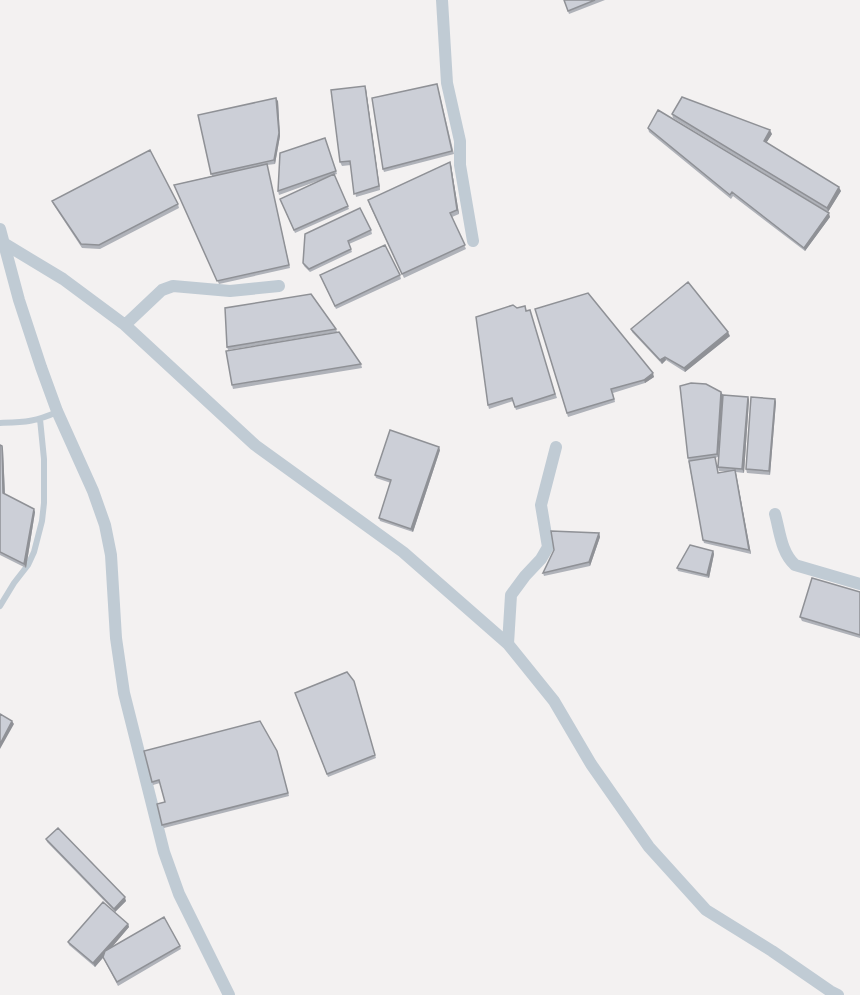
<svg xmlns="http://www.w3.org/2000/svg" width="860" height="995" font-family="Manrope,sans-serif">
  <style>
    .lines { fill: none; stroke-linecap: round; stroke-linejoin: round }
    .service { stroke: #c0cbd4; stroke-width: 6 }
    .minor { stroke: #c0cbd4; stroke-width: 12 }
    .wall { fill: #afb2b9 }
    .shaded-wall { fill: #8f9196 }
    .building { fill: #cccfd7; stroke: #8f9196; stroke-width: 1.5 }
  </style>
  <rect width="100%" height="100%" fill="#f3f1f1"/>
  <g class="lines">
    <!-- service -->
    <path class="service" d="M0,423C24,422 35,422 57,412
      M0,606L14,583L28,565L34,552L42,521L44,503V459L40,419"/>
    <!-- minor -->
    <path class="minor" d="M442,0L447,83L460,141V165L473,241
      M0,229L19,300L41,367L57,411L93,491L105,525L111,555L116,638L124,693L164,852L179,894L229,995
      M0,241L63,279L125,325L255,445L403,552L508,644L554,701L591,764L649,847L706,910L772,951L830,991L838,995
      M125,325L162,290L173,286L230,291L279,286
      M775,514C780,532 781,552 795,565L860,584
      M508,644L511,595L525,576L541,559L548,547L541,505L556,447"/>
  </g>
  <!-- wall -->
  <path class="wall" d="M564,0H605L569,14Z
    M438,87L454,154L384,172L383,169Z
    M366,89L380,190L356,197L351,165L342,166L340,162Z
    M278,101L280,136L275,164L267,165L290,268L219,284L174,185L212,176L198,115Z
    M672,114L772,134L766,143L841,191L828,212L673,118Z
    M648,128L830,217L805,251L733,196L731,199L649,132Z
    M325,138L337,174L334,175L349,209L295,233L280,199L326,178L279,195L278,191Z
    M451,165L459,214L452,217L466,249L404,278L369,204Z
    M52,201L178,204L179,208L100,249L82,248L53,204Z
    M371,230L372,234L349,244L352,252L310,272L304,266L303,263Z
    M320,275H400L401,279L336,309Z
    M525,306L557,398L516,410L513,401L489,409L488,405L517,308Z
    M535,309L654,377L645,383L613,393L615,402L568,417Z
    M336,329L337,332L228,350L227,347Z
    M631,329L730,336L685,372L666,360L662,364L632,332Z
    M361,364L362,368L233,389L232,385Z
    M721,392L723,395L718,457L715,458L718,473L728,471H719L718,467L748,397L749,400L744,473L736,472L751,554L704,543L703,540L688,458Z
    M775,399L776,402L770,475L747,473L746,469Z
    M0,445L2,446L3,449L5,494L35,512L26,568L0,555Z
    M440,450L413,532L380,521L379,518L391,483L376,478L375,475Z
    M599,533L600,537L590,566L544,576L543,573Z
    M713,551L714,554L709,578L678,571L677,568Z
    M860,592V638L802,621L800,617Z
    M347,672L376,758L328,777L295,693Z
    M277,751L289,796L164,828L162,825L165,802L160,783L153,785L152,782Z
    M46,839L126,901L115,912L47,842Z
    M128,924L129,927L112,947L180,946L181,949L118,986L103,958L95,967L69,945L68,942Z"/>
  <!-- shaded-wall -->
  <path class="shaded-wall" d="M365,86L366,89L380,190L379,186Z
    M276,98L278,101L280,136L275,164L274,160Z
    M770,130L772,134L765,145L764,141Z
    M450,162L451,165L459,214L457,210Z
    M839,187L841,191L828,212L827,208Z
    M829,213L830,217L805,251L804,248Z
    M728,332L730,336L685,372L684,368Z
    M665,357L666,360L662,364L660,360Z
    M653,373L654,377L645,383L644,380Z
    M721,392L723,395L718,457L717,454Z
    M748,397L749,400L744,473L742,469Z
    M775,399L776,402L770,475L769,471Z
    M2,446L3,449L5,497L3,493Z
    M439,447L440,450L413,532L411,529Z
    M735,470L736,474L751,554L749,550Z
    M34,509L35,512L26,568L24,564Z
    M599,533L600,537L590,566L589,562Z
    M713,551L714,554L709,578L707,575Z
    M12,721L14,724L0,749V744Z
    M125,897L126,901L115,912L114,909Z
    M128,924L129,927L95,967L93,963Z"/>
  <!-- building -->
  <path class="building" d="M564,0H595L568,11Z
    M437,84L452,151L383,169L372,98Z
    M365,86L379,186L354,194L350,161L340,162L331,90Z
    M682,97L770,130L764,141L839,187L827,208L672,114Z
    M276,98L279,133L274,160L211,174L198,115Z
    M658,110L829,213L804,248L732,192L730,195L648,128Z
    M325,138L336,171L278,191L280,153Z
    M150,150L178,204L99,245L81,244L52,201Z
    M450,162L457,210L450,213L465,245L402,274L368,200Z
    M267,164L289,265L217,281L174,185Z
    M334,174L348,206L294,230L280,199Z
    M360,208L371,230L348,241L351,249L309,269L303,263L305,234Z
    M385,245L400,275L335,306L320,275Z
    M688,282L728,332L684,368L665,357L660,360L631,329Z
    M588,293L653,373L644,380L611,389L614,399L567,413L535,309Z
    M311,294L336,329L227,347L225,308Z
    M513,305L517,308L525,306L526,311L530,310L555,394L515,407L512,398L488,405L476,317Z
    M339,332L361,364L232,385L226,351Z
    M691,383L706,384L721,392L717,454L688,458L680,386Z
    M723,395L748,397L742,469L718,467Z
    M751,397L775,399L769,471L746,469Z
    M390,430L439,447L411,529L379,518L391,480L375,475Z
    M0,445L2,446L3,493L34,509L24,564L0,552Z
    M715,457L718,473L735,470L749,550L703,540L689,461Z
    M551,531L599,533L589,562L543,573L554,550Z
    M690,545L713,551L707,575L677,568Z
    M812,578L860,592V635L800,617Z
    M347,672L354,681L375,755L327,774L295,693Z
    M0,714L12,721L0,744Z
    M260,721L277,751L288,793L162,825L157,804L165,802L159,780L152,782L144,751Z
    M58,828L125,897L114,909L46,839Z
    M103,902L128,924L93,963L68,942Z
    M164,917L180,946L117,982L103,957L105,951Z"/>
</svg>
